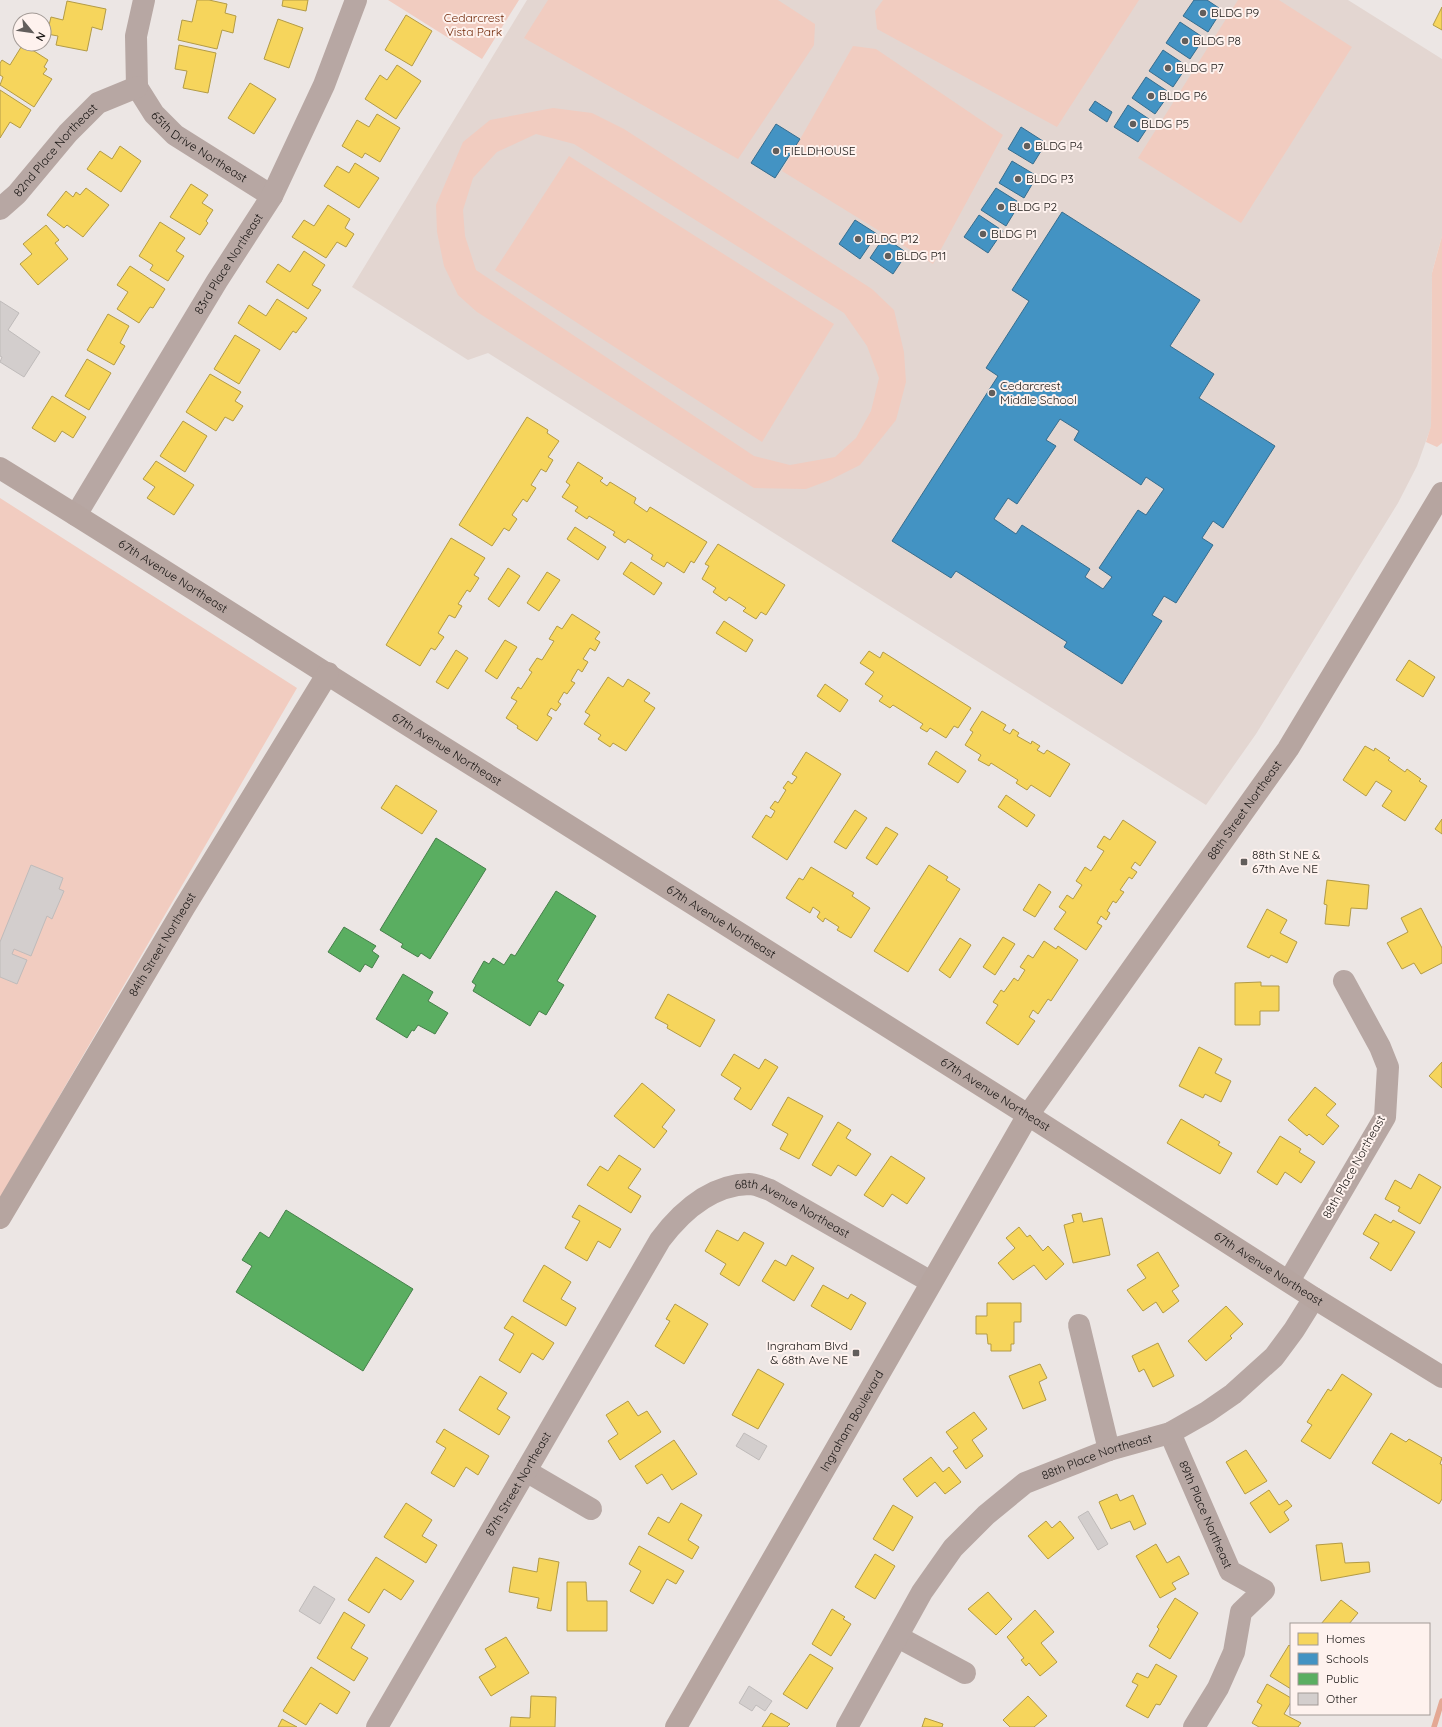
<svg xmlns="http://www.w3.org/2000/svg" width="1442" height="1727" font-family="Quicksand,sans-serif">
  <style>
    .built { fill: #e3d6d1 }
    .green { fill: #f1ccc0; fill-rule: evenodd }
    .homes { fill: #f6d55c; stroke: #b39b46 }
    .schools { fill: #4393c3; stroke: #366d8e; fill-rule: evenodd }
    .public { fill: #5aae61; stroke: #46804a }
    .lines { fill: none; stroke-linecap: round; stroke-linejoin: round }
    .stream { stroke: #e4a894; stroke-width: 5.5 }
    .building { fill: #d3cecd; stroke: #bfbbba }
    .street { stroke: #b7a7a3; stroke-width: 22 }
    .secondary { stroke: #b6a5a0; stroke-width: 22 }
    .poi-dot { fill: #625e5c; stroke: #fef2ee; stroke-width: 1.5 }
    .labels { text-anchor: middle; stroke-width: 4; stroke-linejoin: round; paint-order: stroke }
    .poi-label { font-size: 12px; fill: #181513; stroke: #fef2ee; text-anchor: start }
    .park-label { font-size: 12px; fill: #6f2606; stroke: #fef2ee }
    .street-label { font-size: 12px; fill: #181513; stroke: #fef2ee }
  </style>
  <rect width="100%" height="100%" fill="#ece6e4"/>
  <!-- built -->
  <path class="built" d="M527,0H1348L1442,59V236L1432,273L1431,427L1417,466L1398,503L1256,734L1206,805L488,353L468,360L352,287Z"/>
  <!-- green -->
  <path class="green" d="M388,0H519L482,59Z
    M548,0H778L815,24L814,45L738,159L524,38Z
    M883,0H1139L1057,127L877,29L875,11Z
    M1238,0H1279L1352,47L1241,223L1138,158Z
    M853,46L876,49L1003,135L933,264L782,171Z
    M553,108L592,113L624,129L872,289L894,310L904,352L906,382L896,420L860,465L830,480L806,489L754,488L477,312L458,295L444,266L437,232L436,205L463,142L490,120ZM536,134L574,144L844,313L867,346L879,378L871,411L856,438L835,457L790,465L754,456L476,270L465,236L463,210L473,178L497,152Z
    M569,156L834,324L762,442L495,270Z
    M1442,236V443L1437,447L1426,442L1431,426L1432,273Z
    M0,498L297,688L0,1198Z"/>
  <!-- homes -->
  <path class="homes" d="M197,0H209L227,4L225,13L236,16L233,33L222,30L217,49L178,40L182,20L192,22Z
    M283,0H308L306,11L282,6Z
    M67,1L106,9L102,30L92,27L87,51L56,45L58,36L47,34L51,17L63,20Z
    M1442,7V30L1433,25Z
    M406,15L432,31L412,66L385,50Z
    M278,19L303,28L289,68L264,59Z
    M23,44L48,60L44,67L47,69L43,74L52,79L34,107L0,85L3,77L0,75V63L2,60L10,65Z
    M179,45L216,53L208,93L183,88L187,71L175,69Z
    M397,65L421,81L396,119L365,99L380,75L387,80Z
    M250,83L276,99L254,134L228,118Z
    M0,90L31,110L20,128L10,122L0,138Z
    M377,114L400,128L380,162L365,153L362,158L342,146L357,120L369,127Z
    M120,146L141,161L121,192L87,169L100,151L112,159Z
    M355,163L379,178L359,208L324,186L337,166L349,173Z
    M191,184L208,195L202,203L213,210L206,221L208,223L200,235L170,217Z
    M86,188L109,205L83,237L67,225L64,228L47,215L66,191L73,197L76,192L80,195Z
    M328,205L350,219L345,228L354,234L346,247L337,242L326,258L292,237L304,220L314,226Z
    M160,222L185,238L176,251L184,256L168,281L150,270L153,265L139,256Z
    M46,225L59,240L55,243L68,259L38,285L20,264L32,254L23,244Z
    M304,251L325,265L312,285L321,290L308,309L266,282L278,264L290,272Z
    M130,266L165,289L153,308L150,307L139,323L117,309L128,292L117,285Z
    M277,299L307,318L296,333L293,331L280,350L238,323L249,305L266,316Z
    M108,314L129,326L120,343L125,346L114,365L87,350Z
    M235,335L260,350L239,384L214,369Z
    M87,359L111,373L89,410L65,396Z
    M210,374L241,392L235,401L243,406L233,421L225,417L216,431L186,412Z
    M52,396L86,417L73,438L62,431L55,442L32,428Z
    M527,417L548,430L547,433L559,441L548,457L553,460L546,472L541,469L531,485L536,488L527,502L523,499L512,515L517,519L509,531L504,528L492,546L459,525Z
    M183,421L207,436L185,472L160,456Z
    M156,461L194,485L174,515L147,498L155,487L143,479Z
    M578,462L603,478L600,481L607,486L610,482L636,498L634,503L647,512L650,507L707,542L694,563L691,561L684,573L667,562L664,567L651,559L653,555L628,539L625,543L613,535L615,532L589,516L587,519L575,511L578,507L562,497L570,485L566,482Z
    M575,527L606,547L598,560L567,539Z
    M451,538L485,558L474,575L479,578L470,592L467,590L458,604L462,606L455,618L449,615L438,633L444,637L435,650L431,648L420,666L386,645Z
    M718,544L785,585L766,615L761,612L756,619L743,611L746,608L729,597L726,601L713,592L716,588L702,579L709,566L705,564Z
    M631,562L662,583L654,595L623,574Z
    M508,568L520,576L499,607L488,599Z
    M547,572L560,580L539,611L527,603Z
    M572,614L600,632L595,639L600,642L595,651L590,648L583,659L588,662L582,672L578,669L571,681L575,683L567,694L564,692L558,702L561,704L556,711L551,708L547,715L552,718L537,741L517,728L518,726L506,718L517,701L511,698L518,687L521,689L532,672L529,670L537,658L542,660L554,641L549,639L557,626L562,629Z
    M724,621L753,640L746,652L716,633Z
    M505,640L517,647L497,679L485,671Z
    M456,650L468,658L448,689L436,682Z
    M869,651L880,658L883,652L971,708L958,728L954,726L946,738L930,728L927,732L920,728L923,724L893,705L890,708L879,701L883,696L865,684L874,672L860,663Z
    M1409,660L1435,677L1423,697L1396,680Z
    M608,677L623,687L628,679L650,693L644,701L655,708L626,751L613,743L610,747L598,739L601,735L584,724L590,715L585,712Z
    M825,684L848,700L840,712L817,696Z
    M982,711L1006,725L1003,730L1010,734L1013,729L1019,733L1017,736L1031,744L1032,741L1040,746L1037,750L1044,754L1047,750L1070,764L1050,797L1031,785L1027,790L1016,783L1018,780L991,763L989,766L978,760L981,755L965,745L973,732L970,730Z
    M1365,746L1374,751L1375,748L1390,758L1388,760L1405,772L1407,769L1421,779L1419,781L1427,786L1405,821L1382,806L1392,791L1376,781L1366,796L1343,780Z
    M936,751L966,771L958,783L928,764Z
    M806,752L841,774L787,860L752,837L766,815L771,818L775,811L770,808L775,801L778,803L786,790L783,788L788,781L792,784L797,777L792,774Z
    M396,785L437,811L422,834L381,808Z
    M1006,795L1035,815L1027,827L998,807Z
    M855,810L867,818L846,849L834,842Z
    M1442,819V834L1435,829Z
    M1123,820L1156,842L1140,866L1135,862L1131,868L1137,872L1132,879L1129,877L1120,890L1124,892L1116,903L1113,901L1107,911L1110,913L1106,920L1101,916L1097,923L1102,926L1086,950L1054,929L1066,912L1059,907L1067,895L1073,899L1082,885L1076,881L1085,867L1091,871L1104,851L1097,847L1104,836L1110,840Z
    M886,827L898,834L877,865L866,858Z
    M929,865L948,877L946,880L960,889L908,972L874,951Z
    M811,867L854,893L852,896L870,908L851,938L837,930L839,927L825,918L823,922L817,917L820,912L813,907L810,913L786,898L799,878L803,880Z
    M1327,880L1369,885L1367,909L1351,908L1349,926L1325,924L1327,905L1324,904Z
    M1039,884L1051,892L1035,917L1023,910Z
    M1421,908L1442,948V963L1421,974L1414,963L1402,969L1387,943L1408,932L1401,918Z
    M1267,909L1287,920L1280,933L1297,942L1287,963L1271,955L1269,958L1247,947Z
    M1003,937L1015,944L995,975L983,967Z
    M960,938L971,945L950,978L939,970Z
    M1044,941L1056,949L1058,946L1078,960L1051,1001L1048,999L1038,1014L1033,1010L1029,1017L1035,1021L1018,1045L986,1023L998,1005L993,1002L1001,990L1004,992L1014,978L1018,981L1025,970L1020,967L1028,955L1033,958Z
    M1261,982V986H1279V1011H1260V1025H1235V983Z
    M668,994L715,1020L700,1047L667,1028L668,1025L655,1018Z
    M1199,1047L1222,1059L1215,1073L1231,1081L1221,1102L1205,1094L1203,1098L1179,1086Z
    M734,1054L759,1069L765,1059L778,1067L751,1110L734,1099L741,1088L721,1075Z
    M1442,1062V1088L1429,1076Z
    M642,1083L675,1110L662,1127L667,1131L654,1148L614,1116Z
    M1315,1087L1336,1104L1326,1115L1339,1126L1323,1145L1309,1134L1307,1136L1288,1120Z
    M788,1097L823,1116L799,1159L780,1149L788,1134L772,1125Z
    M1181,1119L1220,1142L1218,1145L1232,1153L1220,1174L1167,1143Z
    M838,1122L851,1130L846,1138L871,1154L856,1176L838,1165L831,1176L812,1165Z
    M1280,1136L1301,1149L1299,1152L1315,1162L1301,1183L1285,1172L1277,1185L1257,1172Z
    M619,1155L641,1169L628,1188L641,1196L631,1213L587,1185L600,1166L608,1171Z
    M891,1156L925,1178L907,1204L892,1194L883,1207L864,1195Z
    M1419,1174L1441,1187L1420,1224L1398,1211L1400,1207L1385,1199L1395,1180L1411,1189Z
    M579,1205L621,1229L610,1248L598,1241L587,1261L565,1248L580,1221L572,1217Z
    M1081,1213L1083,1222L1102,1218L1110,1255L1073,1263L1064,1225L1074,1222L1072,1215Z
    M1375,1214L1391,1223L1393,1220L1415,1232L1391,1271L1370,1258L1379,1243L1363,1234Z
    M1019,1227L1027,1237L1030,1235L1043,1251L1048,1246L1064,1264L1046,1280L1034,1265L1013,1280L998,1263L1015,1248L1006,1238Z
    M717,1230L738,1241L744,1232L764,1243L739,1286L720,1274L726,1264L705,1251Z
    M1158,1252L1179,1286L1172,1291L1179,1301L1163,1313L1156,1302L1143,1311L1127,1290L1146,1278L1137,1265Z
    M792,1255L814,1268L794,1301L762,1281L775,1260L786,1266Z
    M544,1265L571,1282L561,1299L576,1308L566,1326L523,1301Z
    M823,1285L848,1299L851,1294L866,1303L851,1330L811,1306Z
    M987,1303H1021V1322H1014V1344H1011V1351H991V1344H988L987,1334H976V1316H987Z
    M675,1304L708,1324L684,1364L655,1346L670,1321L666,1319Z
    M1226,1306L1243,1324L1230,1336L1232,1338L1206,1361L1188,1341Z
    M512,1316L554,1343L543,1360L532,1353L520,1373L499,1360L514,1334L504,1328Z
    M1158,1343L1174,1376L1153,1387L1144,1369L1139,1372L1132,1356Z
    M1040,1364L1047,1378L1039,1382L1046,1400L1023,1409L1009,1376Z
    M758,1369L784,1384L758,1429L732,1415Z
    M1342,1374L1372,1394L1330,1459L1301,1441L1312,1425L1307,1422L1328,1389L1331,1391Z
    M480,1376L507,1393L497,1409L510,1417L499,1435L459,1410Z
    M628,1401L638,1416L647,1411L661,1432L620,1460L608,1441L618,1434L606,1415Z
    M974,1412L987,1429L972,1440L983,1456L966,1469L953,1451L958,1448L946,1432Z
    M444,1429L489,1456L478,1475L466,1467L454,1487L431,1473L446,1448L436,1442Z
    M1391,1433L1406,1442L1409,1439L1442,1458L1440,1464L1442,1465V1499L1439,1504L1372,1463Z
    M674,1440L697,1474L672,1490L662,1474L647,1484L635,1466Z
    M1246,1450L1267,1481L1245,1494L1226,1462Z
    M931,1457L943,1472L949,1467L961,1482L945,1494L935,1482L917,1497L903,1479Z
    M1269,1490L1279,1505L1287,1500L1292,1506L1284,1512L1289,1520L1270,1533L1250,1503Z
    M1117,1494L1120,1501L1133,1495L1146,1524L1134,1530L1130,1521L1111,1529L1099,1502Z
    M406,1503L432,1520L422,1536L437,1545L426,1563L384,1537Z
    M681,1503L702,1515L688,1540L699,1547L692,1559L648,1534L658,1517L669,1523Z
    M893,1505L913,1517L893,1551L873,1539Z
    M1046,1521L1052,1528L1060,1521L1074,1538L1048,1559L1028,1536Z
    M1342,1543L1345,1563L1369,1562L1370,1572L1321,1581L1316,1545Z
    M1156,1544L1167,1563L1179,1556L1189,1574L1172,1583L1176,1589L1160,1598L1136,1556Z
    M639,1546L684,1571L676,1584L667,1579L653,1604L630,1591L641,1571L629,1564Z
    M875,1554L895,1566L875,1599L855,1587Z
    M376,1557L414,1581L401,1600L384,1589L369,1613L348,1600Z
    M539,1558L559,1562L551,1611L537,1608L539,1598L509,1592L513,1567L537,1572Z
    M567,1582H586L587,1601H607V1631H567Z
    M988,1592L1012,1619L996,1635L968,1609Z
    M1175,1598L1198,1613L1170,1659L1149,1646L1159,1629L1157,1627Z
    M1341,1600L1358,1613L1349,1624H1321Z
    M832,1609L845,1617L843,1619L851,1624L831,1656L812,1644Z
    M1035,1610L1054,1632L1041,1643L1057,1662L1040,1676L1029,1663L1026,1666L1021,1660L1024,1658L1007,1637Z
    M344,1612L365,1625L351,1648L368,1658L354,1681L317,1658Z
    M506,1637L529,1673L491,1696L479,1677L496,1667L485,1649Z
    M1289,1645L1291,1647V1689L1270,1676Z
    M810,1654L833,1668L807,1709L783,1694Z
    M1156,1664L1177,1676L1160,1705L1156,1704L1148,1718L1126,1706L1138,1685L1132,1682L1137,1673L1148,1678Z
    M311,1667L350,1692L337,1714L320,1703L306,1725L283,1711Z
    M1267,1684L1291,1698V1702L1284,1714L1301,1723L1298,1727H1259L1252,1723L1262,1705L1257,1702Z
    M531,1696L556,1697L555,1727H510L511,1717L530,1718Z
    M1028,1696L1047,1716L1034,1727H1010L1003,1720Z
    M771,1713L790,1724L787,1727H762Z
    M925,1718L943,1724L942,1727H922Z
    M282,1719L297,1727H278Z"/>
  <!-- schools -->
  <path class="schools" d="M1194,0H1207L1222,10L1208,32L1183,16Z
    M1180,22L1204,38L1190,59L1166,43Z
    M1163,50L1187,66L1173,87L1149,71Z
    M1146,77L1170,93L1155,114L1132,98Z
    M1095,101L1112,112L1107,122L1089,110Z
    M1128,105L1152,121L1138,142L1114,127Z
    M776,124L800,139L775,178L751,163Z
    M1021,127L1046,143L1033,164L1008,149Z
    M1012,161L1037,176L1024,198L999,183Z
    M996,188L1020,203L1006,226L981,210Z
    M1062,212L1200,300L1170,346L1214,374L1199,398L1275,446L1223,528L1213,521L1202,538L1213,545L1176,603L1164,596L1152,615L1162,621L1122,684L1064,647L1067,642L956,571L951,578L892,541L998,376L986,368L1029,301L1012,290ZM1060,419L1079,431L1074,440L1141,485L1146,477L1164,489L1146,515L1138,510L1099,568L1112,577L1103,589L1085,577L1090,569L1022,525L1016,534L994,519L1008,498L1017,504L1056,446L1046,440Z
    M979,215L1003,231L988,253L964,237Z
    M855,220L877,234L860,259L839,244Z
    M884,237L907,253L893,274L870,258Z"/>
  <!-- public -->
  <path class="public" d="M436,838L486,869L430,959L421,953L418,957L401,947L403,944L380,930Z
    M556,891L596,916L557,981L564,985L546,1015L539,1011L530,1026L473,991L476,985L472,982L484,961L489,964L493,958L504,965L511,954L515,956Z
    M344,927L376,946L372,951L379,956L372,968L365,964L360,972L328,952Z
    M403,974L433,992L428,1001L448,1013L435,1034L418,1025L414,1031L412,1030L407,1038L376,1019Z
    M286,1210L413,1289L363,1371L236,1292L252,1266L242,1260L260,1232L269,1238Z"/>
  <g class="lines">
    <!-- stream -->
    <path class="stream" d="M1434,1727L1442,1701"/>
  </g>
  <!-- building -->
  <path class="building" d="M0,301L19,313L8,330L40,352L24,377L0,362L2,357L0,356Z
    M31,865L63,878L59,889L64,891L52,919L47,916L31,956L14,949L12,954L27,960L17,984L0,977V942Z
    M744,1433L767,1446L759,1460L736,1446Z
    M1088,1511L1108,1544L1098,1550L1078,1517Z
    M314,1586L335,1599L320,1624L299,1611Z
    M749,1686L772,1701L765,1711L756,1705L752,1711L739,1703Z"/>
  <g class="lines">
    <!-- street -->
    <g class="street">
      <path id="s1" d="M137,87L154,114L175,135L272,196"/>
      <path d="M137,87L136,36L144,0"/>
      <path id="s2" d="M0,209L17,194L68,133L98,103L137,87"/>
      <path id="s3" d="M76,515L217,281L272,196L324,85L356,0"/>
      <path d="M1289,1281L1385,1117L1388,1067L1380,1047L1344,981"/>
      <path d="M1079,1325L1109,1450"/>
      <path id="s4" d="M1170,1433L1230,1571L1264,1590L1241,1612L1234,1652L1218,1688L1194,1727"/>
      <path d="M526,1471L591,1509"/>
      <path d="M898,1637L965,1673"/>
      <path id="s5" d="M377,1727L660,1240C681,1212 711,1185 749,1184C756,1184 764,1188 770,1190L931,1282"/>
      <path id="s6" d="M847,1727L922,1592L953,1548L986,1515L1025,1483L1109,1450L1170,1433L1207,1412L1233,1394L1274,1357L1294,1330L1314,1298"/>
    </g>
    <!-- secondary -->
    <g class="secondary">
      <path id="s7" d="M0,468C164,569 325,674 488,775L1028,1115L1314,1298L1442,1377"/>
      <path id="s8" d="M0,1218L184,908L328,673"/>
      <path id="s9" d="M676,1727L1028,1115L1288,749L1442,493"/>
    </g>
  </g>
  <!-- markers -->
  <g class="poi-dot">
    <circle cx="1203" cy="13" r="4"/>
    <circle cx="1185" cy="41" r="4"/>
    <circle cx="1168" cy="68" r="4"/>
    <circle cx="1151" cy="96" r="4"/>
    <circle cx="1133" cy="124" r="4"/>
    <circle cx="1027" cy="146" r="4"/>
    <circle cx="776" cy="151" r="4"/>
    <circle cx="1018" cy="179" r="4"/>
    <circle cx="1001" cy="207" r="4"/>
    <circle cx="983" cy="234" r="4"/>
    <circle cx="858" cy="239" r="4"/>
    <circle cx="888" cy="256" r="4"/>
    <circle cx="992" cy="393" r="4"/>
    <rect x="1240" y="858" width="8" height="8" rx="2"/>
    <rect x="852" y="1349" width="8" height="8" rx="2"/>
  </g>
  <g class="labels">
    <!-- poi labels -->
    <g class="poi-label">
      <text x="1211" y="17">BLDG P9</text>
      <text x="1193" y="45">BLDG P8</text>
      <text x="1176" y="72">BLDG P7</text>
      <text x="1159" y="100">BLDG P6</text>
      <text x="1141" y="128">BLDG P5</text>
      <text x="1035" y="150">BLDG P4</text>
      <text x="784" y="155">FIELDHOUSE</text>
      <text x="1026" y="183">BLDG P3</text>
      <text x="1009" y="211">BLDG P2</text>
      <text x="991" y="238">BLDG P1</text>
      <text x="866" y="243">BLDG P12</text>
      <text x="896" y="260">BLDG P11</text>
      <text x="1000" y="390">Cedarcrest<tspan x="1000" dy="14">Middle School</tspan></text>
      <text x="1252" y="859">88th St NE &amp;<tspan x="1252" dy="14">67th Ave NE</tspan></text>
      <text x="848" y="1350" text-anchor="end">Ingraham Blvd<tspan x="848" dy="14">&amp; 68th Ave NE</tspan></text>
    </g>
    <!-- park labels -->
    <g class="park-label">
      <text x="474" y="22">Cedarcrest<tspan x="474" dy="14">Vista Park</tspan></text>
    </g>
    <!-- street labels -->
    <g class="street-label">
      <text dy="4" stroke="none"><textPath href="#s1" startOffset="88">65th Drive Northeast</textPath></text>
      <text dy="4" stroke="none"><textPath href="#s2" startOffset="81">82nd Place Northeast</textPath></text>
      <text dy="4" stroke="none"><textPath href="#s3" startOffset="294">83rd Place Northeast</textPath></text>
      <text dy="4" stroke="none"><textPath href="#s7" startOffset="204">67th Avenue Northeast</textPath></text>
      <text dy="4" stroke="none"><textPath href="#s7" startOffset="528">67th Avenue Northeast</textPath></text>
      <text dy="4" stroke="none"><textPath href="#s9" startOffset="1080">88th Street Northeast</textPath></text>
      <text dy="4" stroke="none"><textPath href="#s7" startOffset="852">67th Avenue Northeast</textPath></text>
      <text dy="4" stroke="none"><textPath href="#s8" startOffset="318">84th Street Northeast</textPath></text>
      <text dy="4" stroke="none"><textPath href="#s7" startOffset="1176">67th Avenue Northeast</textPath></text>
      <text transform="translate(1354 1167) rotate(-61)" y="4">88th Place Northeast</text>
      <text dy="4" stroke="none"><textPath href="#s5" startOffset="721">68th Avenue Northeast</textPath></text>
      <text dy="4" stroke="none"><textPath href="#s7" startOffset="1500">67th Avenue Northeast</textPath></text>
      <text dy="4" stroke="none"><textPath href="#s9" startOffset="353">Ingraham Boulevard</textPath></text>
      <text dy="4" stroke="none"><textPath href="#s6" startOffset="382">88th Place Northeast</textPath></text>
      <text dy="4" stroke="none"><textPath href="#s5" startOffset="281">87th Street Northeast</textPath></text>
      <text dy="4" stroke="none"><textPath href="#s4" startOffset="89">89th Place Northeast</textPath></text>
    </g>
  </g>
  <!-- legend -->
  <rect x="1290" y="1623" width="140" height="92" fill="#fef2ee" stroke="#a29a96"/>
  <rect x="1298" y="1633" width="20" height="12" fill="#f6d55c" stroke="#a29a96"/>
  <text x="1326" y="1643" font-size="12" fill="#181513">Homes</text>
  <rect x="1298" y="1653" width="20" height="12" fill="#4393c3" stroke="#a29a96"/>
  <text x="1326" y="1663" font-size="12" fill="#181513">Schools</text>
  <rect x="1298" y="1673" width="20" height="12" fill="#5aae61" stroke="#a29a96"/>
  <text x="1326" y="1683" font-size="12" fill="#181513">Public</text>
  <rect x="1298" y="1693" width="20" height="12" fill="#d3cecd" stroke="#a29a96"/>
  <text x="1326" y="1703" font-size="12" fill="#181513">Other</text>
  <!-- north arrow -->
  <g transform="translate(32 32) rotate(119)"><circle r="19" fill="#fef2ee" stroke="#a29a96"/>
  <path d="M0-3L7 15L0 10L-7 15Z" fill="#625e5c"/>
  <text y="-6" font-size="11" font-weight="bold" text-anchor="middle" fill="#181513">N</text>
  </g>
</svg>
